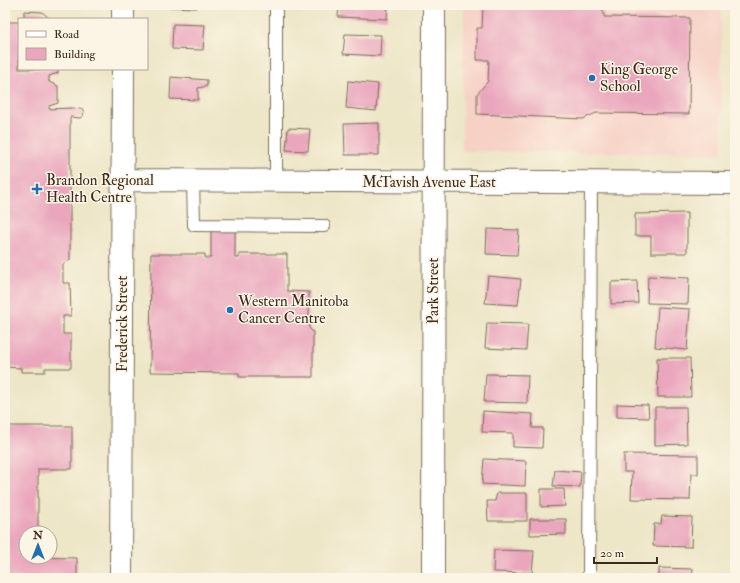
<svg xmlns="http://www.w3.org/2000/svg" width="740" height="583" font-family="'IM FELL Double Pica',serif">
  <style>
    .built { fill: #f7d1c6 }
    .building { fill: #eaa6bd }
    .lines { fill: none; stroke-linecap: round; stroke-linejoin: round }
    .lane-casing { stroke: #796c59; stroke-width: 14 }
    .street-casing { stroke: #796c59; stroke-width: 24 }
    .lane { stroke: #fff; stroke-width: 12 }
    .street { stroke: #fff; stroke-width: 22 }
    .poi-dot { fill: #1f6fb2; stroke: #fcf5e5; stroke-width: 1.5 }
    .labels { text-anchor: middle; stroke-width: 3; stroke-linejoin: round; paint-order: stroke }
    .poi-label { font-size: 15px; fill: #3b2a1e; stroke: #fcf5e5; text-anchor: start }
    .street-label { font-size: 15px; fill: #3b2a1e; stroke: #fcf5e5 }
  </style>
  <rect width="100%" height="100%" fill="#fcf5e5"/>
  <filter id="ink" filterUnits="userSpaceOnUse"><feTurbulence type="fractalNoise" baseFrequency=".025" numOctaves="2"/><feDisplacementMap in="SourceGraphic" scale="8" xChannelSelector="R" yChannelSelector="G"/><feConvolveMatrix kernelMatrix="1 2 1 2 8 2 1 2 1" color-interpolation-filters="sRGB"/></filter>
  <filter id="wash" filterUnits="userSpaceOnUse"><feTurbulence type="fractalNoise" baseFrequency=".012" numOctaves="4" result="noise"/><feDisplacementMap in="SourceGraphic" scale="16" xChannelSelector="R" yChannelSelector="G"/><feGaussianBlur stdDeviation="0.9" result="paint"/><feColorMatrix in="noise" values="0 0 0 0 0 0 0 0 0 0 0 0 0 0 0 0 0 1.4 0 .05"/><feComposite in="paint" operator="in"/></filter>
  <g filter="url(#wash)">
    <rect width="100%" height="100%" fill="#ede6c7"/>
    <!-- built -->
    <path class="built" d="M464,5H721L722,154L462,151Z"/>
    <g id="blocks">
      <!-- building -->
      <path class="building" d="M168,5H197V8L168,7Z
        M339,5H388L387,19L338,17Z
        M483,5H598L604,12V17L690,18L689,114L596,113L583,119L477,114V94L488,81L489,60H477V28H482Z
        M24,11L42,12L50,19H24Z
        M5,22H19V69H58V73L49,76V82L58,86V103L49,106V109L72,108L81,109L84,111L83,116L80,118L70,117V260L63,264V283H70L71,316H63V334H71V368H45V372H21V368L5,367Z
        M173,24L205,25L203,50L172,49Z
        M345,34L381,35L380,56L343,54Z
        M171,77L207,80V86L198,88V100L170,99Z
        M348,81L378,84L376,111L346,108Z
        M379,123V155H345L344,124Z
        M288,128L310,129L308,151L286,150Z
        M687,213V253H651V236H635V214Z
        M211,229H235V258H239V254H287V291L309,292V328L313,332V377H239V373L150,372L151,254H205V258H211Z
        M487,229L519,230L517,255L486,254Z
        M488,276L521,279L518,305L485,303Z
        M648,276L689,278L688,304L647,303Z
        M637,281L638,303L611,304V282Z
        M658,307L690,309L687,350L655,347Z
        M487,323L528,324L526,350L485,348Z
        M657,358H690L691,397H658Z
        M486,374L528,375L527,403L484,402Z
        M617,404L648,405L649,418L617,417Z
        M655,407H686L687,444L655,445Z
        M483,411L533,414L532,428H543L542,448L513,447V433L482,432Z
        M5,426H72V469H38V529H32L33,533H26V557L77,558V578H5Z
        M624,454L698,455V474H691L690,500L631,499L632,472H624Z
        M484,459L526,461L525,486L482,484Z
        M555,470L581,472L580,487L553,486Z
        M541,489H564L565,506L541,507Z
        M497,493H527V521H488L487,501H495Z
        M662,516L692,517L691,547L653,546L654,524H661Z
        M530,519H566V534L530,535Z
        M494,550L534,551L532,573L493,572Z
        M659,568L693,569L692,578H659Z"/>
    </g>
  </g>
  <g filter="url(#ink)">
    <use href="#blocks" fill-opacity="0" stroke="#796c59" stroke-width="1"/>
    <g class="lines">
      <!-- lane casing -->
      <g class="lane-casing">
        <path id="lane" d="M276,5V181
          M193,180L194,225L324,226
          M589,578L591,183"/>
      </g>
      <!-- street casing -->
      <g class="street-casing">
        <path id="street" d="M123,5V19
          M123,180L735,183
          M121,578L123,69
          M433,578L434,5"/>
      </g>
      <!-- lane -->
      <use href="#lane" class="lane"/>
      <!-- street -->
      <use href="#street" class="street"/>
    </g>
  </g>
  <!-- markers -->
  <g class="poi-dot">
    <circle cx="592" cy="78" r="4"/>
    <path d="M35 183h4v4h4v4h-4v4h-4v-4h-4v-4h4z"/>
    <circle cx="230" cy="310" r="4"/>
  </g>
  <g class="labels">
    <!-- poi labels -->
    <g class="poi-label">
      <text x="600" y="74">King George<tspan x="600" dy="17">School</tspan></text>
      <text x="46" y="185">Brandon Regional<tspan x="46" dy="17">Health Centre</tspan></text>
      <text x="238" y="306">Western Manitoba<tspan x="238" dy="17">Cancer Centre</tspan></text>
    </g>
    <!-- street labels -->
    <g class="street-label">
      <text x="429" y="187">McTavish Avenue East</text>
      <text transform="translate(433 291) rotate(-90)" y="5">Park Street</text>
      <text transform="translate(122 324) rotate(-90)" y="5">Frederick Street</text>
    </g>
  </g>
  <!-- margin -->
  <rect width="740" height="583" fill="none" stroke="#fcf5e5" stroke-width="20"/>
  <!-- legend -->
  <rect x="18" y="18" width="130" height="52" fill="#fcf5e5" stroke="#afa495"/>
  <rect x="26" y="31" width="20" height="6" fill="#ffffff" stroke="#afa495"/>
  <text x="54" y="38" font-size="12" fill="#3b2a1e">Road</text>
  <rect x="26" y="48" width="20" height="12" fill="#eaa6bd" stroke="#afa495"/>
  <text x="54" y="58" font-size="12" fill="#3b2a1e">Building</text>
  <!-- north arrow -->
  <g transform="translate(38 545)"><circle r="19" fill="#fcf5e5" stroke="#afa495"/>
  <path d="M0-3L7 15L0 10L-7 15Z" fill="#1f6fb2"/>
  <text y="-6" font-size="11" font-weight="bold" text-anchor="middle" fill="#3b2a1e">N</text>
  </g>
  <!-- scale -->
  <path d="M594 557v6h63v-6" fill="none" stroke="#3b2a1e" stroke-width="2"/>
  <text x="600" y="557" font-size="12" fill="#3b2a1e" stroke="#fcf5e5" stroke-width="3" paint-order="stroke">20 m</text>
</svg>
